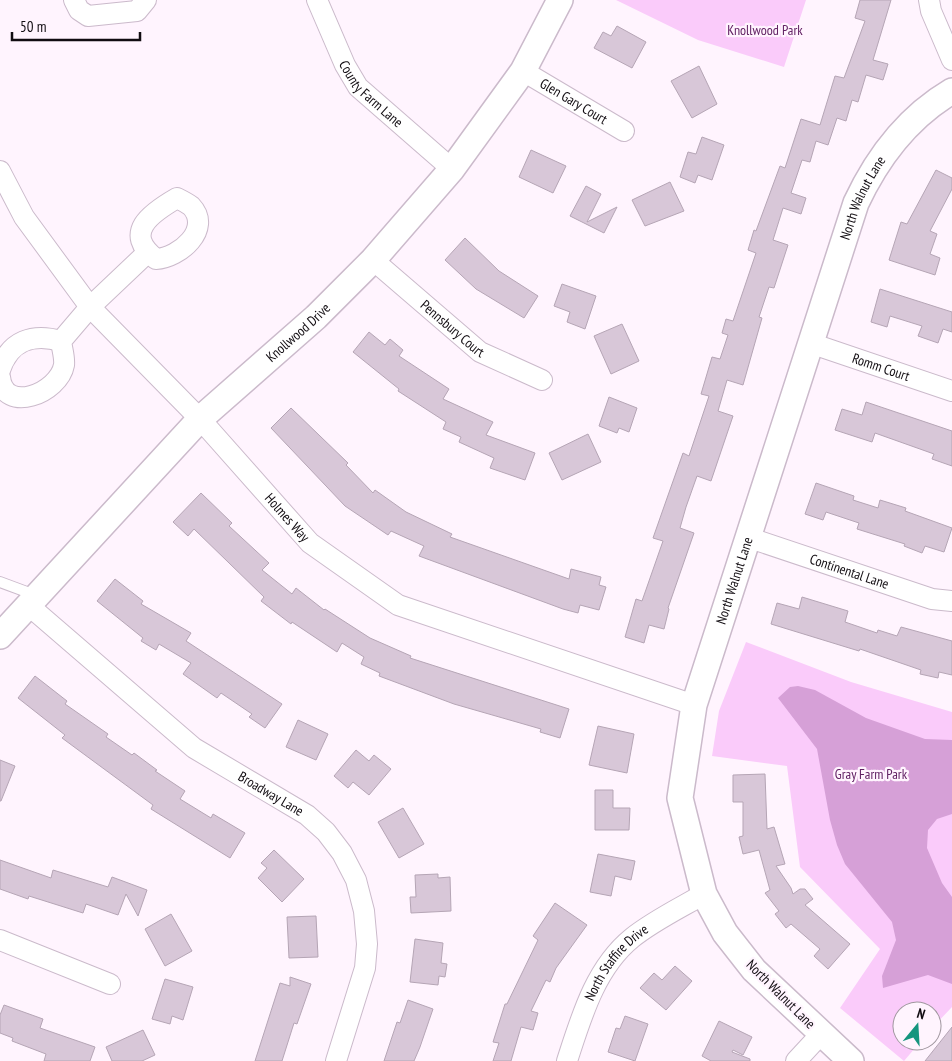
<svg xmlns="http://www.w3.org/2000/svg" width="952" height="1061" font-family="'PT Sans Narrow',sans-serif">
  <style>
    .green { fill: #facbfa }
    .water { fill: #d6a0d7 }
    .building { fill: #d8c7d8; stroke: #b5a5b5 }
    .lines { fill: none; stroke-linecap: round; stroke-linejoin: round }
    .service-casing { stroke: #cbbacb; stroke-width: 12 }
    .minor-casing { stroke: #cbbacb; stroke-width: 22 }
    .tertiary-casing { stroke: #cbbacb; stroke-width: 28 }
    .service { stroke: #fff; stroke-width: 10 }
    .minor { stroke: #fff; stroke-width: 20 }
    .tertiary { stroke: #fff; stroke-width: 25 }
    .labels { text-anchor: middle; stroke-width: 4.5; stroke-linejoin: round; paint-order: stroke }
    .park-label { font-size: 14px; fill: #612063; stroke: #fff4fe }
    .street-label { font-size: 14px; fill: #110c11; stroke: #fff4fe }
  </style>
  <rect width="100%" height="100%" fill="#fff4fe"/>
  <!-- green -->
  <path class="green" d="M616,0H806L784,67L698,40Z
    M746,642L851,682L952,712V1007L932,1028V1011H902V1041H921L904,1061L840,1008L880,949L800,867L787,766L712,756L719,711Z"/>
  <!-- water -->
  <path class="water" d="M798,686L815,690L866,718L925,739L952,740V814L937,819L928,830L927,848L942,883L952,897V984L928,975L883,988L882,976L896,940L892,922L845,864L837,845L830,820L817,749L778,698L790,687Z"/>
  <!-- building -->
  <path class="building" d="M860,0H891L873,60L888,64L883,80L866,75L858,102L852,100L846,121L837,118L828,145L816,141L810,162L802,160L791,193L806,198L801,214L783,208L773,240L788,245L774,288L769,287L759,317L762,318L743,385L727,380L718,411L733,416L711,481L697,476L686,507L680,528L694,533L668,608L669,609L664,629L649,625L644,643L625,637L636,599L642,601L663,541L653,538L666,501L683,453L689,456L709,396L701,394L712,357L720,359L728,335L722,333L726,319L733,321L756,253L748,250L754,230L756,231L780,166L785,168L801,119L820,125L835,76L844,78L865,21L855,18Z
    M617,26L646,42L632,68L594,48L603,32L611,36Z
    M699,66L717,104L692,118L671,81Z
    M702,137L724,145L712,180L698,175L695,183L680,177L688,152L696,154Z
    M531,150L566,166L553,193L519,177Z
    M936,170L952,178V189L930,231L937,234L930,254L940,258L935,275L889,260L901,222L907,224Z
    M670,182L684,211L645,226L632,200Z
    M586,186L601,194L587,222L617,207L604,233L570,216Z
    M465,238L499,271L538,296L524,318L476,289L445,260Z
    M562,284L596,296L585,329L567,322L570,312L554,306Z
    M880,289L952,312V332L943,329L938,343L918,336L922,326L890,316L887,327L871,322Z
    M622,324L639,361L611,374L594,336Z
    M369,332L385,345L390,339L403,350L399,356L449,389L443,399L493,422L486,435L535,453L525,480L490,468L494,458L459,442L461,437L443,429L446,422L398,391L399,389L353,352Z
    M609,397L637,408L629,432L619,428L617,433L599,426Z
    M866,402L952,431V466L932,459L934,454L875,433L872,442L835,430L842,409L862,415Z
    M291,408L348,463L346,465L373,493L375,490L406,512L452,534L450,537L569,579L571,569L601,577L599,585L606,587L599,610L580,605L578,613L563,609L419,556L424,546L391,531L388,535L345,506L271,428Z
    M588,434L601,462L562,480L549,453Z
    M816,483L854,496L853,500L878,508L880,500L906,508L905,511L952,528L944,552L925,546L922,553L904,546L905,544L857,529L859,523L826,512L823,520L805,514Z
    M201,493L232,523L229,526L269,563L262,570L292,594L296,588L324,610L325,609L370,638L411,656L410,658L569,709L560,738L540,732L541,729L454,704L379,676L380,673L361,664L364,657L342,643L337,652L292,622L291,624L261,601L264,597L194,529L188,536L173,522Z
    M115,579L143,601L141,604L191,633L186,641L282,704L265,728L249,717L252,714L221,693L217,698L183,674L191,663L159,644L156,650L141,641L143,638L97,601Z
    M802,597L848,611L845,622L877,633L878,630L897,636L901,627L952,641V675L939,672L938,678L920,674L921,670L860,649L859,651L771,624L777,603L799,609Z
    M35,676L67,701L65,704L108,734L106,737L132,755L134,753L157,770L155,771L185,791L180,799L211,818L213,814L245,833L230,858L151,809L153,805L62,738L65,735L18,698Z
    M298,720L328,734L316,760L286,747Z
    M598,726L634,734L627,773L589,765Z
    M356,750L369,761L374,755L391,769L369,795L353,782L348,788L334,776Z
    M0,760L15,766L1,801H0Z
    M765,774L767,829L774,827L785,864L776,866L791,888L793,894L800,889H805L813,899L805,905L850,944L828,969L814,956L820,949L791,924L786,928L775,914L779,911L765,893L770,890L759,850L743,854L739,837L743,836V802H733V775Z
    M595,790H613V808H630L629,830H595Z
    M403,808L424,844L399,858L378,822Z
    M274,850L304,879L282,902L258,878L267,868L261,863Z
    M598,854L635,861L631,880L615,876L611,896L590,892Z
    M0,860L51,878L53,870L108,887L112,877L147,890L138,916L126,894L118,915L86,904L83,913L29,896L28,899L0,889Z
    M438,874V878L450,877L451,911L411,913L410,897H416L415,875Z
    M555,903L587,925L556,968L550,982L546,980L531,1011L538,1013L533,1030L521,1027L511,1061H493L499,1043L493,1042L505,1004H507L538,940L533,936Z
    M171,914L192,951L165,966L145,929Z
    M316,916L318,957L289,958L287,917Z
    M415,939L443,943L441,963L447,964L445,977L439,976L438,985L410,982Z
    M675,966L692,981L666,1010L640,988L654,973L662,980Z
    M290,977L311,984L297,1024L294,1023L282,1061H255L280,983L290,986Z
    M165,979L193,987L183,1020L172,1016L170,1024L152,1019Z
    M408,1000L433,1009L420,1047L414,1061H384L397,1022L400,1023Z
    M4,1005L43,1019L40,1028L95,1047L90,1061H44L46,1054L12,1041L13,1038L0,1033V1015Z
    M625,1016L648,1024L635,1061L608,1052L616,1028L620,1029Z
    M719,1021L752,1037L743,1055L733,1050L732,1052L750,1059V1061H711L702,1056Z
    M952,1027V1061H925Z
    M143,1030L155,1055L142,1061H112L106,1047Z"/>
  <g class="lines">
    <!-- service casing -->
    <g class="service-casing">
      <path id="service" d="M0,582L35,595"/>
    </g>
    <!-- minor casing -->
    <g class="minor-casing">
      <g id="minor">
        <path d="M74,0L79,10L88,16L137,11L146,0"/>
        <path id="s1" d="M317,0L345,65L358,87L452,169"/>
        <path d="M929,0L931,11L952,60"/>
        <path id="s2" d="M523,71L624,131"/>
        <path id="s3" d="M0,171L24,217L90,307L200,419L310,543L398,605L694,705"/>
        <path d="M177,198C181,200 187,203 191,206C213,229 179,258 156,259C122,233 151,213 177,198Z"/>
        <path id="s4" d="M373,260L480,352L542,380"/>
        <path id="s5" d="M810,343L952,391"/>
        <path d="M0,370C10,340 33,333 61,341"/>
        <path d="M0,377C4,415 59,393 64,365C65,358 62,349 61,341L90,307L147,253"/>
        <path id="s6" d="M747,537L932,599L952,601"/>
        <path id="s7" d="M27,604L194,748L307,815L326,832L342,853L356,880L364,911L367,944L365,968L336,1061"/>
        <path d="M0,940L110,984"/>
        <path id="s8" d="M567,1061C581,1018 595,968 632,938C653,921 680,908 704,894"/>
        <path d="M796,1061L821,1034"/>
      </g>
    </g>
    <!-- tertiary casing -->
    <g class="tertiary-casing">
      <g id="tertiary">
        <path id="s9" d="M0,636L200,419L316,317L373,260L452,169L523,71L560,0"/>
        <path id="s10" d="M851,1061L754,970L725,933L704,894L680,798L694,705L856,203C877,158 908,117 952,91"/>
      </g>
    </g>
    <!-- service -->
    <use href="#service" class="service"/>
    <!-- minor -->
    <use href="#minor" class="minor"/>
    <!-- tertiary -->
    <use href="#tertiary" class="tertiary"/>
  </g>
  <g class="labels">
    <!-- park labels -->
    <g class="park-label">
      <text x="765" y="35">Knollwood Park</text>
      <text x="871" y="779">Gray Farm Park</text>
    </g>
    <!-- street labels -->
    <g class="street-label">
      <text dy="5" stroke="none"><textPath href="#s1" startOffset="110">County Farm Lane</textPath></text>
      <text dy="5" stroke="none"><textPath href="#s2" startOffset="59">Glen Gary Court</textPath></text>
      <text dy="5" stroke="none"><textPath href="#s10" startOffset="952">North Walnut Lane</textPath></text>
      <text dy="5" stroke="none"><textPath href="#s4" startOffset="105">Pennsbury Court</textPath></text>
      <text dy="5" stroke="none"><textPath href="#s9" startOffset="426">Knollwood Drive</textPath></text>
      <text dy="5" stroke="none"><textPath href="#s5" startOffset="75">Romm Court</textPath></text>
      <text dy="5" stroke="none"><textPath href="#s3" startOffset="452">Holmes Way</textPath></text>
      <text dy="5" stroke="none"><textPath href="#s6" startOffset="108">Continental Lane</textPath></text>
      <text dy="5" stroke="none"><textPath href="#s10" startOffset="548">North Walnut Lane</textPath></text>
      <text dy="5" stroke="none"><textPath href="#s7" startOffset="310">Broadway Lane</textPath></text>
      <text dy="5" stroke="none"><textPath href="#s8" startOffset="112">North Staffire Drive</textPath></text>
      <text transform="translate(781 994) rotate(45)" y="5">North Walnut Lane</text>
    </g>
  </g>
  <!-- north arrow -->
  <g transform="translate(917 1026) rotate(18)"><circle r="24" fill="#fff4fe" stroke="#a0979f"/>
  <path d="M0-4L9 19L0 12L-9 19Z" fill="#15957e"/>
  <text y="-8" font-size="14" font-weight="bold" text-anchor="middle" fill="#110c11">N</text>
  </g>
  <!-- scale -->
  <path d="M12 32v8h128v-8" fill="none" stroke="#110c11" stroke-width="2.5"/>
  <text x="20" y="32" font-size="15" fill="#110c11" stroke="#fff4fe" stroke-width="4" paint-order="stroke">50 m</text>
</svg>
